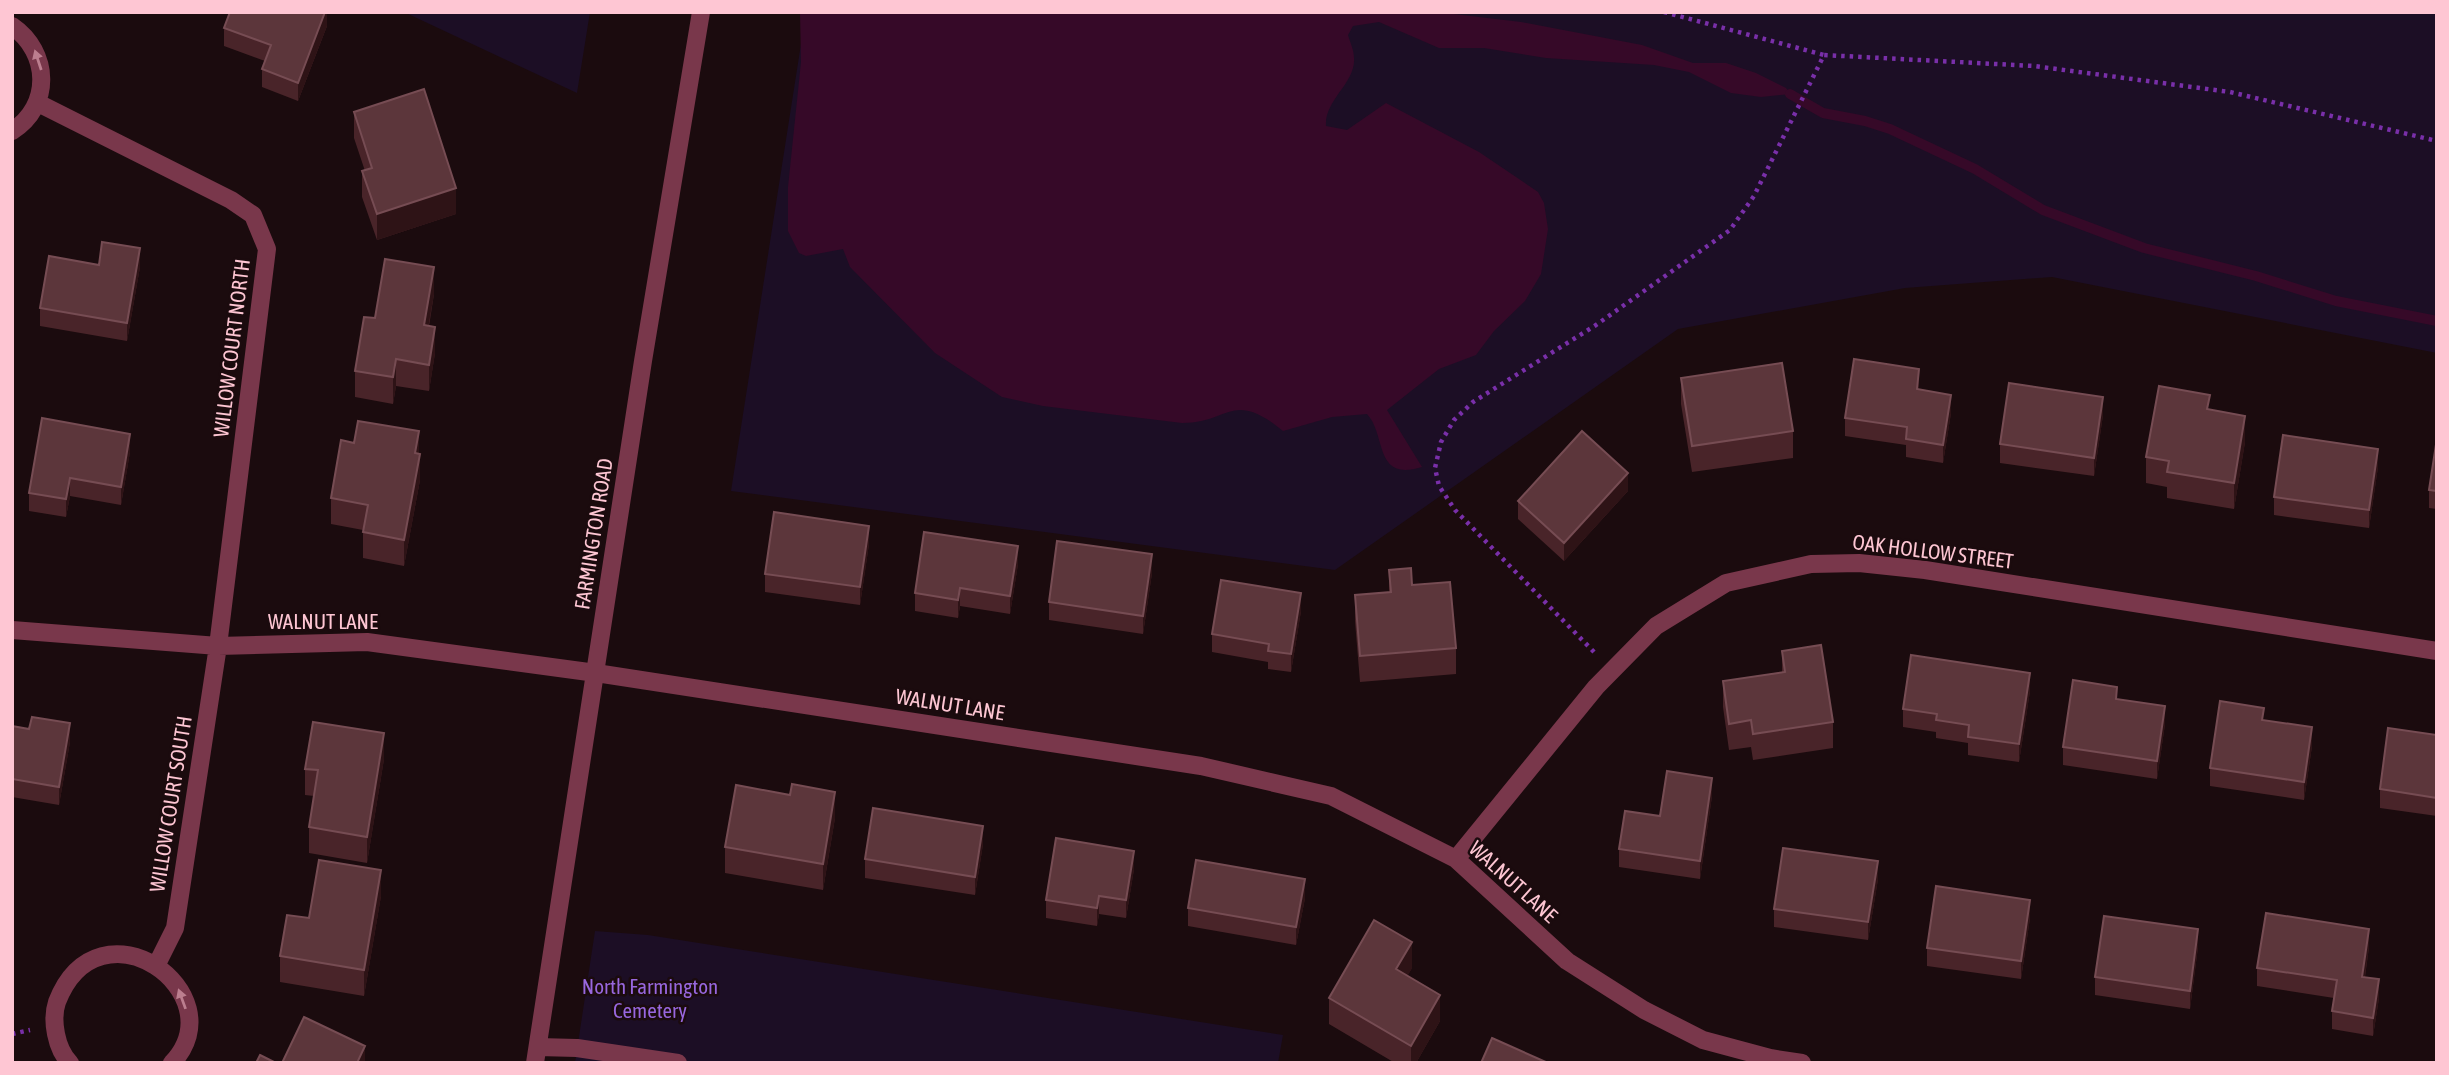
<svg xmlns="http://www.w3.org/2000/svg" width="2449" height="1075" font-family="'Asap Condensed',sans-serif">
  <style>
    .green { fill: #1c0e25 }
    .water { fill: #360928 }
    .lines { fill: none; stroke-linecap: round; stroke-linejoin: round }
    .stream { stroke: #360928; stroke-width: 10 }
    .path { stroke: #792fa9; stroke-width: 4.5; stroke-dasharray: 3.5 5; stroke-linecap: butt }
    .minor { stroke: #79374b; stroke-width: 18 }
    .wall { fill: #492429 }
    .shaded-wall { fill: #2e1316 }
    .building { fill: #5c363b; stroke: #764c53; stroke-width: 2 }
    .oneway { fill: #bc7e8f }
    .labels { text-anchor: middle; stroke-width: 5; stroke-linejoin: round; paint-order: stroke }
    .street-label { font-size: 21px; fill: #fec6d3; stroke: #1b0b0e }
    .park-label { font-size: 21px; fill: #9867de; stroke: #1b0b0e }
  </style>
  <rect width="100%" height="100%" fill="#1b0b0e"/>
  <!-- green -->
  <path class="green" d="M404,12H590L577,93Z
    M806,12H2437V353L2052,277L1905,288L1678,329L1335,570L731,491Z
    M595,931L648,935L1283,1035L1278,1063H575Z"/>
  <!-- water -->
  <path class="water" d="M800,12H1437L1521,22L1642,45L1693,63H1726L1756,73L1786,88L1790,94L1761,97L1731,93L1689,72L1654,65L1546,58L1484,48H1439L1379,22L1353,26L1348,35C1350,42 1354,50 1354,58C1356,83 1324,100 1326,126L1347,130L1386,103L1479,152L1538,192L1544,203L1548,229L1541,274L1525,301L1494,331L1476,355L1439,369L1387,410L1422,467C1373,482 1387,435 1367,414L1332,417L1283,431C1232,389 1230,423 1182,423L1043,406L1002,397L935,353L850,267L843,249L806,256L799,253L788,231V187L801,62Z"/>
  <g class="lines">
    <!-- stream -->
    <path class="stream" d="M1790,94L1823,113L1865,121L1890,129L1975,169L2043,210L2144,248L2256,276L2336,301L2437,321"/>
    <!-- path -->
    <path class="path" d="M1664,12L1824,55
      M1594,652L1455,510L1439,486L1435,468L1441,442L1454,420L1473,402L1596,325L1730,230L1754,196L1824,55L2034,66L2230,92L2437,141
      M12,1034L30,1030"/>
    <!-- minor -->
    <path class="minor" d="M12,26C50,52 52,106 12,131
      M38,103L231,200L253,215L267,249L218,646L175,928L157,964
      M12,630L218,646L367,642L596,673L1201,766L1331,796L1456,859L1567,961L1644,1010L1703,1040L1770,1058L1802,1063
      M1456,859L1596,687L1656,626L1726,583L1811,564L1859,563L1925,570L2437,651
      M538,1047L577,1048L678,1063
      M70,1063C56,1049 51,1020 57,1002C99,894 238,993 172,1063
      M535,1063L643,361L701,12"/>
  </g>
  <!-- wall -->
  <path class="wall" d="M327,12V26L298,101L262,87V69L265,61L224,46V28Z
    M354,112L456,214L377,240L362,197V171H365L354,138Z
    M140,267L127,341L40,326V308Z
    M434,294L429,326L435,353L429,391L396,386L393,404L355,397V371L375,318Z
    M1681,378L1793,431V458L1692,472L1681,404Z
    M1919,390L1951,413L1943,463L1906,457V445L1845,436V418Z
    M2210,410L2245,442L2234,509L2167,498V487L2146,483V457Z
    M2103,415L2094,476L2000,463V444Z
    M2437,438V509L2429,508V490Z
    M130,452L121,505L70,496L66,517L29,511V493Z
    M419,454L420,480L404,566L363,558V530L331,524V498Z
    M2378,467L2369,528L2274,515V497Z
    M1628,491L1564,561L1518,519V501Z
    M869,544L860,605L765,592V574Z
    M1018,564L1010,614L960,606L958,618L915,611V593Z
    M1389,570L1412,585L1456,648V674L1360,682L1355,621V595L1389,592Z
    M1152,573L1143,634L1049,620V602Z
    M1301,611L1291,672L1268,669V662L1212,652V634Z
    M1782,651L1833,722V748L1753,760L1751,747L1729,750L1723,707V681L1782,672Z
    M2030,691L2019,762L1968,755V743L1936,738V732L1903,727V709Z
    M2264,720L2312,746L2304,800L2210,786V768Z
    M2165,724L2157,779L2063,765V747Z
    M12,726L70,742L59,805L12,797Z
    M2437,735V816L2380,808V789Z
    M384,759L367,863L309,853V827L314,796L305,795V769Z
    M1712,796L1700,879L1619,867V849L1660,816Z
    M835,818L823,890L725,873V847Z
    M983,844L975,895L865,878V859Z
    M1134,869L1126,918L1099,914L1097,926L1046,918V900Z
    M1878,879L1868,940L1774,927V909Z
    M381,896L364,996L280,982V956L309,918Z
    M1305,898L1296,945L1188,926V908Z
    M2030,918L2021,979L1927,966V948Z
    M2198,947L2190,1009L2095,995V977Z
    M2369,947L2365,977L2379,998L2373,1036L2332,1029V1011L2334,998L2257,986V968Z
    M1412,968L1407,976L1440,1021L1416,1063H1395L1329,1024V998Z"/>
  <!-- shaded-wall -->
  <path class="shaded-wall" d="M325,12H327V26L298,101V83Z
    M456,188V214L377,240V214Z
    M140,248V267L127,341V323Z
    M434,267V294L424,351V325Z
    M435,327V353L429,391V365Z
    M396,359V386L393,404V377Z
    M1919,369V387L1917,407V389Z
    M1951,395V413L1943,463V445Z
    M2103,397V415L2094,476V458Z
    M2245,416V442L2234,509V483Z
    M419,431V457L415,453Z
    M130,434V452L121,505V487Z
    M2378,449V467L2369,528V510Z
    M420,454V480L404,566V540Z
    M1628,473V491L1564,561V543Z
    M70,478V496L66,517V499Z
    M869,526V544L860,605V587Z
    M1018,546V564L1010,614V596Z
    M1152,554V573L1143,634V616Z
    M960,588V606L958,618V600Z
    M1301,593V611L1291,672V654Z
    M2030,673V691L2019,762V744Z
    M2165,706V724L2157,779V761Z
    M70,723V742L59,805V787Z
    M2312,727V746L2304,800V782Z
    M384,733V759L367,863V837Z
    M1712,778V796L1700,879V861Z
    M835,792V818L823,890V864Z
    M983,826V844L975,895V877Z
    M1134,851V869L1126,918V900Z
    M1878,861V879L1868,940V922Z
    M381,870V896L364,996V970Z
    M1305,879V898L1296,945V927Z
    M1099,896V914L1097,926V908Z
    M2030,900V918L2021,979V961Z
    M2198,929V947L2190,1009V991Z
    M2369,929V947L2362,995V977Z
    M1412,942V968L1396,996V969Z
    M2379,979V998L2373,1036V1018Z
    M1440,995V1021L1416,1063H1411V1046Z
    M365,1046V1063H357Z"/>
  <!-- building -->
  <path class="building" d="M230,12H325L298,83L262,69L271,45L224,28Z
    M424,89L456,188L377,214L362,171L372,168L354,112Z
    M102,242L140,248L127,323L40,308L49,256L99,265Z
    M385,259L434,267L424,325L435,327L429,365L396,359L393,377L355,371L364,317L375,318Z
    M1854,359L1919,369L1917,389L1951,395L1943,445L1906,439L1907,427L1845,418Z
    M1782,363L1793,431L1692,446L1681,378Z
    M2009,383L2103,397L2094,458L2000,444Z
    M2159,386L2210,395L2207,409L2245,416L2234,483L2167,472L2169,461L2146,457Z
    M42,418L130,434L121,487L70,478L66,499L29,493Z
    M358,421L419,431L415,453L420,454L404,540L363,532L368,505L331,498L341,440L354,443Z
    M1582,431L1628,473L1564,543L1518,501Z
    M2283,435L2378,449L2369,510L2274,497Z
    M2437,438V491L2429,490Z
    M774,512L869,526L860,587L765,574Z
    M924,532L1018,546L1010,596L960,588L958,600L915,593Z
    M1057,541L1152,554L1143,616L1049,602Z
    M1411,568L1412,585L1450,582L1456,648L1360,656L1355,595L1391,592L1389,570Z
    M1221,580L1301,593L1291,654L1268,651L1269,644L1212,634Z
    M1821,645L1833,722L1753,734L1751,720L1729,724L1723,681L1785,672L1782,651Z
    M1911,655L2030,673L2019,744L1968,737L1969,725L1936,720L1937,714L1903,709Z
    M2073,680L2117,687L2116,699L2165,706L2157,761L2063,747Z
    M2220,701L2264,708L2262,720L2312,727L2304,782L2210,768Z
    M32,717L70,723L59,787L12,779V726L29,729Z
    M313,722L384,733L367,837L309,827L318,770L305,769Z
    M2388,728L2437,735V798L2380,789Z
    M1667,771L1712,778L1700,861L1619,849L1625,811L1660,816Z
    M792,784L835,792L823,864L725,847L736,785L790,795Z
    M873,808L983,826L975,877L865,859Z
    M1056,838L1134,851L1126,900L1099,896L1097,908L1046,900Z
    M1783,848L1878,861L1868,922L1774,909Z
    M319,860L381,870L364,970L280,956L287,915L309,918Z
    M1196,860L1305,879L1296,927L1188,908Z
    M1936,886L2030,900L2021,961L1927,948Z
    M2266,913L2369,929L2362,977L2379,979L2373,1018L2332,1011L2337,980L2257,968Z
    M2104,916L2198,929L2190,991L2095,977Z
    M1374,920L1412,942L1396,969L1440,995L1411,1046L1329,998Z
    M304,1017L365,1046L357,1063H282Z
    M1492,1038L1548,1063H1481Z
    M260,1055L276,1063H256Z"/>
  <!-- one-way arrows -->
  <defs><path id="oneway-solid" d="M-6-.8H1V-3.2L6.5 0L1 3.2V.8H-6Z" transform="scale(1.75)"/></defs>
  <g class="oneway">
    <use href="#oneway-solid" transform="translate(38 60) rotate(-108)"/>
    <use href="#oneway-solid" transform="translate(182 999) rotate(-110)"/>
  </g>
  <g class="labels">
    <!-- street labels -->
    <g class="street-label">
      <text transform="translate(232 348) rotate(-83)" y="7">WILLOW COURT NORTH</text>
      <text transform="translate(594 534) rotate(-81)" y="7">FARMINGTON ROAD</text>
      <text transform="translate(1933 552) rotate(7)" y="7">OAK HOLLOW STREET</text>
      <text x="323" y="629">WALNUT LANE</text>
      <text transform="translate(950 705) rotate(9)" y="7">WALNUT LANE</text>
      <text transform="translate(171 804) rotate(-81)" y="7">WILLOW COURT SOUTH</text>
      <text transform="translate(1513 882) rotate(42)" y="7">WALNUT LANE</text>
    </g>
    <!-- park labels -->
    <g class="park-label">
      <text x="650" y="994">North Farmington<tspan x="650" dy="24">Cemetery</tspan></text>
    </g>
  </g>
  <!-- border -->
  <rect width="2449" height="1075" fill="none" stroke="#fec6d3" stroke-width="28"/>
</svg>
